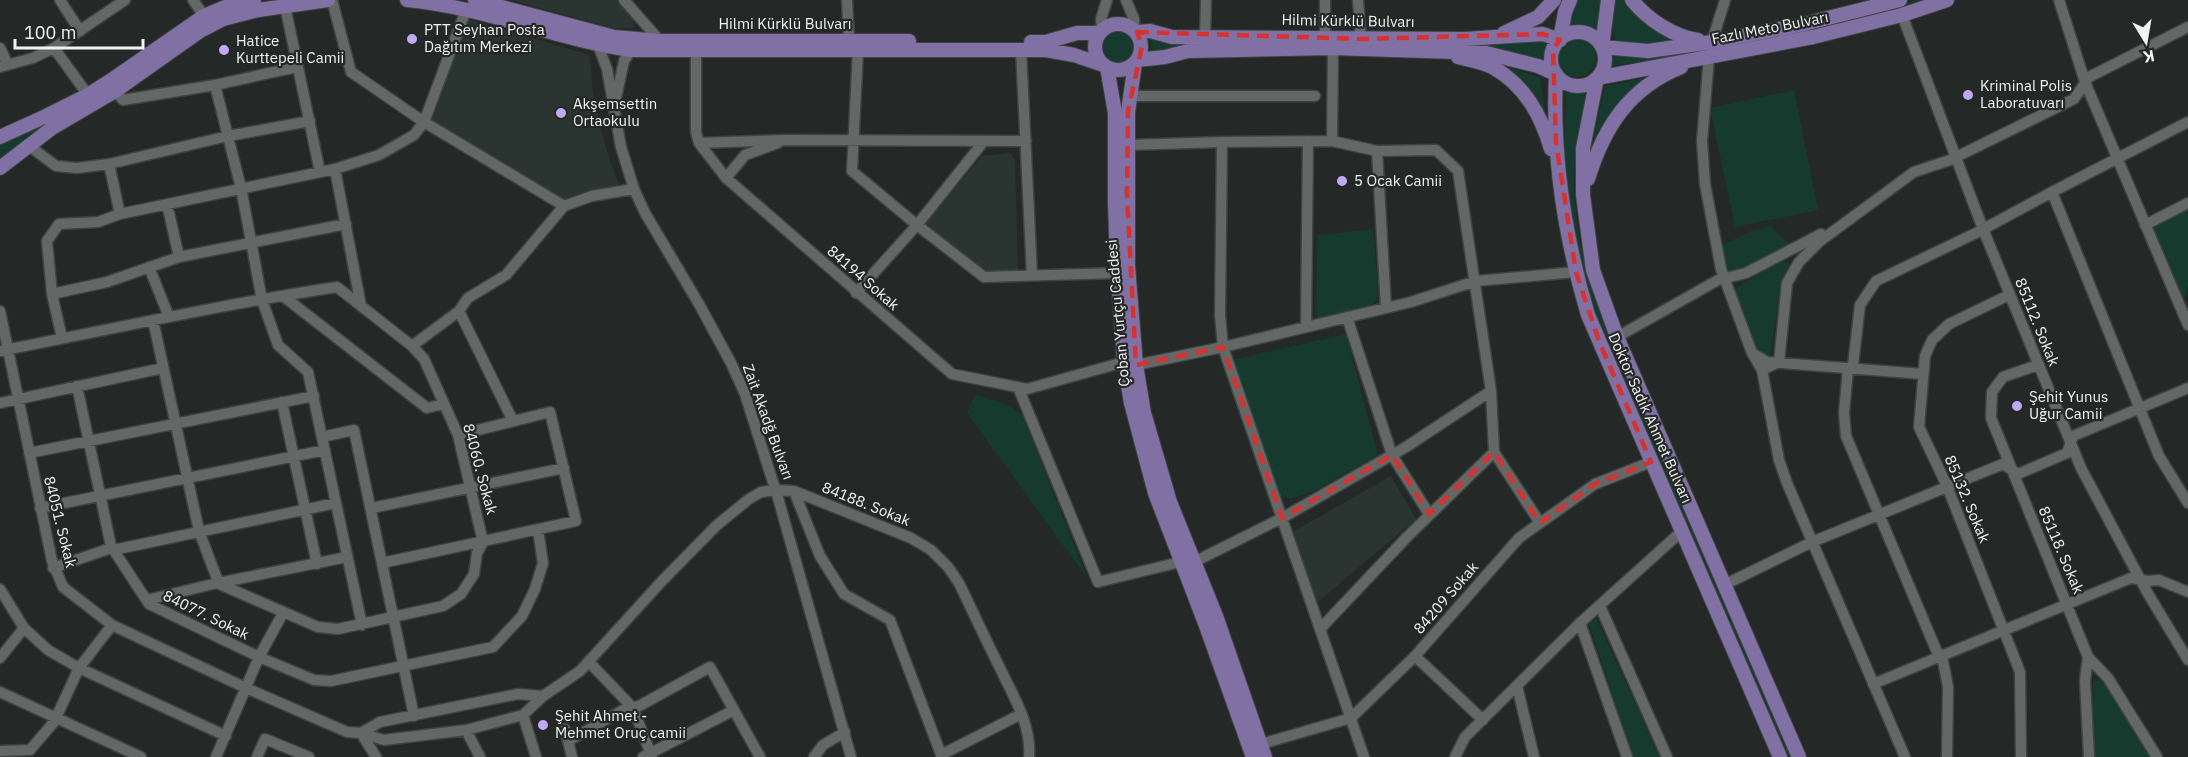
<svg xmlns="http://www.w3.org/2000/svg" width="2188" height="757" font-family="'IBM Plex Sans',sans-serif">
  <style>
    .built { fill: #2a3430 }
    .green { fill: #173a2f }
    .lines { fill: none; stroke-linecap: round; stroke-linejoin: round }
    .minor-casing { stroke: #3f4341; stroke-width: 13 }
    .major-casing { stroke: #3f4341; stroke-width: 16 }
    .minor { stroke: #636765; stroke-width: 10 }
    .major { stroke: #8170a4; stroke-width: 14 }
    .marked { fill: none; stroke: #d73232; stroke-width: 4.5; stroke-dasharray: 12 8; stroke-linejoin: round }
    .poi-dot { fill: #c1a8f3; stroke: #242826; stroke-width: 2 }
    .labels { text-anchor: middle; stroke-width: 4.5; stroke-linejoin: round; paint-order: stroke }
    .street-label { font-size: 15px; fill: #f2f4f3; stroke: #242826 }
    .poi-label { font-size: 15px; fill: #f2f4f3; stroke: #242826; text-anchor: start }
  </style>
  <rect width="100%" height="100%" fill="#242826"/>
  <!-- built -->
  <path class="built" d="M512,0H620L632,16L634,28H612Z
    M464,18L590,55L593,93L602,133L610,161L622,193L561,204L429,120Z
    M1010,153L1015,160L1018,272L985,273L926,223L982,156Z
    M1391,476L1416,519L1317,603L1289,534Z"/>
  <!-- green -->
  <path class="green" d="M1578,0H1601L1598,30L1584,26L1567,27Z
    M1613,0H1625L1632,10L1679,42C1658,45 1633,52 1615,38L1612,24Z
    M1917,0H1931L1788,36L1694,54L1612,66L1615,52L1848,19Z
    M241,9L0,163V144L31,129Z
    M1102 46a16 16 0 1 1 32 0a16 16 0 1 1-32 0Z
    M1150,37L1188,44L1366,42L1488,45L1546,40L1542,60L1488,47L1152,53Z
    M1558 58a19 19 0 1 1 38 0a19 19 0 1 1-38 0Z
    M1494,64L1540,77L1548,129Z
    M1650,77L1589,159L1605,86Z
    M1794,90L1818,210L1735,227L1710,108Z
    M1588,92C1581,122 1574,151 1574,182C1575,279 1623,370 1661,457C1704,557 1748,657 1792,757H1788L1778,735L1595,316C1584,278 1574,239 1568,199C1562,164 1565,128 1566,93Z
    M2188,210V286L2182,306L2151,229Z
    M1770,226L1790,245L1735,275L1723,271L1720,246L1748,233Z
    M1373,229L1378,286L1376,301L1365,311L1324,320L1318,318L1316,313L1317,235Z
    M1781,261L1789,264L1781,282L1770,358L1755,352L1734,292L1738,287Z
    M1346,334L1378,455L1312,492L1290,499L1280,495L1232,360Z
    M975,395C992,400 1011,403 1023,416L1087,578L967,413Z
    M1596,618L1660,757H1633L1589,624Z
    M2093,681H2103L2150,757H2093Z"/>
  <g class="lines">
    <!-- minor casing -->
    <g class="minor-casing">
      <path id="minor" d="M60,0L80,31
        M193,0L204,16
        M332,0L351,72L424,122L564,206
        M624,0L660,41
        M847,0L849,40
        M1126,0L1134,19V30
        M1325,0V38
        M1358,0L1361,39
        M2059,0L2085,82L2188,325
        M285,6L320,172
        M1902,15L1983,229L2081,468L2147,592L2188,660
        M1102,29L1101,19L1107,0
        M1205,37L1206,0
        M1712,42L1725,0
        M598,45L607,69L621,147L634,189L645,213L699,304L731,363L745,394L778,498L851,757
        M0,48L8,65
        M54,48L88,95
        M696,50V132L699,143L726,178L952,374L1027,389L1124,362
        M858,50L852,171L917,225L984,277L1118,273
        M1021,50L1032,275
        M1709,57L1702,141L1705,184L1721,269L1752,353L1762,370
        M0,67L33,58L54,48L125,0
        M215,85L241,188L262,300L278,345L308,372L362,625
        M115,91L123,100L215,85L297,67
        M1131,96H1315
        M616,98L624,61L631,50
        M1332,141L1377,151L1386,308
        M1222,142L1220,315L1223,347L1364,757
        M699,143L787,140L1026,141H984L917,225L856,293
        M28,145L56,166L77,168L109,164L228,136L310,121
        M1128,145L1222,142L1332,141L1333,48
        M109,164L120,214
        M335,169L361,306
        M726,178L745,155L778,143
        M2052,192L2159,456L2188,503
        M167,204L179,257
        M2145,225L2188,203
        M149,267L169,317
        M52,294L107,282L179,257L346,224
        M2009,295L1949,324L1932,340L1925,356L1919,427L1947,486L2020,672L2021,757
        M283,296L427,408L444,404
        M0,311L52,561L63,587L112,625L246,688L347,732L361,733L384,740L466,730L523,715L543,696L580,671L661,582L717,525L749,499L761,492L776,490L794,491L911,538L931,550L948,567L959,583C972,610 984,636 997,662C1011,692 1032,724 1029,757
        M459,311L513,421
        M1347,317L1392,455L1429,514
        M1306,327L1308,141
        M1617,337L1718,280L1746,273L1821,234
        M62,338L52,294L47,241L59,224L98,222L120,214L335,169L379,155L414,135L424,122L466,10
        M412,346L459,311L468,298L506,275L564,206L592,196L634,189
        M0,351C112,329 224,304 337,287L412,346L424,359L458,435L483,542L477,553L474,574L461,594L443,606L338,629L318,627L219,584L199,531L153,320
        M1752,353L1767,362L1923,374
        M1136,365L1223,347L1411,302L1476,281L1576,272
        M2038,365L2003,377L1992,392L1991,418L2088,657L2108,678L2157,757
        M77,386L111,546L149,604L259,657L314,680L331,681L493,647L522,616L535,589L543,563L538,530
        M1018,387L1098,582L1180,562
        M1491,391L1494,452
        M282,402L317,564
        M0,403L163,368
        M322,437L354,430L414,716
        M1494,452L1540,523
        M29,453L314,396
        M794,491L820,556L844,594L890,620L942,757
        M40,508L325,450
        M372,508L564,468
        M1194,562L1282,518L1406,447L1491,391L1458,171L1436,150L1377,151
        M382,563L576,521L550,412L458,435
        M53,568L108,549H118L336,503
        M1724,585L1812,542L2003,464L2018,474L2067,453L2073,436L2188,388
        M0,589L24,628L48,650L79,668L226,736
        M147,600L213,584L347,557
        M1600,606L1667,757
        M1580,623L1627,757
        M1320,629L1407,537L1494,452
        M1415,656L1483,720
        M2088,657L2085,680L2089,757
        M0,658L24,628
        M589,662L633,708L652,757
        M1873,684L2131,578L2148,581L2159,580L2188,592
        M1517,686L1534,757
        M0,692L141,757
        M523,715L536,757
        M565,729L572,757
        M466,730L480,757
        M361,733L380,722L518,694L543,696
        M361,733L376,757
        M568,741L625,709L639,706L710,667L760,757
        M1261,744L1351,718L1415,656L1519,538L1595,484L1651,462
        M0,751L30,750L54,722L79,668L112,625
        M941,755L1021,714
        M216,757L259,657L283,613
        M257,757L265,739L309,757
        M643,757L734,710
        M814,757L823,745L845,732
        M1455,757L1465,737L1580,623L1682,531
        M1905,757L1787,483L1779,460L1762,370L1779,362L1787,283L1799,262L1820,241L1914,172L1950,160L2074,99L2089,77L2188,27
        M1947,757L1948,687L1942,656L1937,652L1846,436L1844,413L1848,369L1853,365L1860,305L1876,281L1978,232L2052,192L2188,122"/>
    </g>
    <!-- major casing -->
    <g class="major-casing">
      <path id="major" d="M407,0C483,7 555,39 631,50H1046L1074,55L1103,65
        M475,0L614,37L660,41H909
        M1632,0C1647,19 1674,37 1698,40
        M1095 47a23 23 0 1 1 46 0a23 23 0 1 1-46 0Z
        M1137,32L1150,31L1172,37L1465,39L1543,34L1560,40
        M1551 59a27 27 0 1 1 54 0a27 27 0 1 1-54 0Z
        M1504,33L1538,17L1554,0
        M1560,40L1565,12L1570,0
        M1031,42H1046L1077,33H1099
        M1602,47L1648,51L1712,42L1800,25L1900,0
        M1602,47L1608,0
        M1458,57C1469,60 1484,62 1494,68C1525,86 1541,115 1551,149
        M1137,60L1165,57L1188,51L1333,48L1486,53L1538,66L1556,74
        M1135,63L1128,112V266L1136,365L1144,413L1170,502L1216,616L1265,757
        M1107,67L1115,113V203L1117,263L1124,361L1131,403L1155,493L1205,623L1253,757
        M1556,74C1552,154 1565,238 1588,315L1780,757
        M1597,78L1583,148V195L1593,270L1617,337L1799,757
        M1597,78L1813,37L1902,15L1947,0
        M0,137L46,116L88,95L110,81L204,16L230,5L254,0
        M0,168L52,128L115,91L200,31L223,19L258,10L328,0
        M1588,179C1604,127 1629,88 1681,67"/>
    </g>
    <!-- minor -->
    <use href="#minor" class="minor"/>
    <!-- major -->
    <use href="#major" class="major"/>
  </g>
  <!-- marked area -->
  <path class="marked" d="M1137,32L1361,39L1543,34L1560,40L1553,49L1556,142L1576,272L1599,341L1651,462L1595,484L1540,523L1494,452L1429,514L1392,455L1282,518L1223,347L1136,365L1127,195L1128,112L1142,46Z"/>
  <!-- markers -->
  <g class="poi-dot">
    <circle cx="412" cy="39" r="6"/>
    <circle cx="224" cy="50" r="6"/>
    <circle cx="1968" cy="95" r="6"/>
    <circle cx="561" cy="113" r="6"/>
    <circle cx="1342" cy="181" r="6"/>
    <circle cx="2017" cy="406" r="6"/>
    <circle cx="543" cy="725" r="6"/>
  </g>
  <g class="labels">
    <!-- street labels -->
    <g class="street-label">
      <text transform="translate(1348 21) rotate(1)" y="5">Hilmi Kürklü Bulvarı</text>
      <text x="785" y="29">Hilmi Kürklü Bulvarı</text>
      <text transform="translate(1770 28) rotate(-11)" y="5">Fazlı Meto Bulvarı</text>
      <text transform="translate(863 278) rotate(41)" y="5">84194 Sokak</text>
      <text transform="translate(1118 313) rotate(-95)" y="5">Çoban Yurtçu Caddesi</text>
      <text transform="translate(2037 322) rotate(68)" y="5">85112. Sokak</text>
      <text transform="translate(1650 418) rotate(66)" y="5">Doktor Sadık Ahmet Bulvarı</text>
      <text transform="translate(768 422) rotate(70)" y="5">Zait Akadğ Bulvarı</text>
      <text transform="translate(480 469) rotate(75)" y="5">84060. Sokak</text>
      <text transform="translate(1967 499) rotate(67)" y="5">85132. Sokak</text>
      <text transform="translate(866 504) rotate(22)" y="5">84188. Sokak</text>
      <text transform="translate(60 522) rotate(76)" y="5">84051. Sokak</text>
      <text transform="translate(2061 550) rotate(67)" y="5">85118. Sokak</text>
      <text transform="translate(1446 598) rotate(-49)" y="5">84209 Sokak</text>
      <text transform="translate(206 615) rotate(26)" y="5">84077. Sokak</text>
    </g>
    <!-- poi labels -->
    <g class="poi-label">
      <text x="424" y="35">PTT Seyhan Posta<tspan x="424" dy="17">Dağıtım Merkezi</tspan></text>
      <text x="236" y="46">Hatice<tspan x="236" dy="17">Kurttepeli Camii</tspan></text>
      <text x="1980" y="91">Kriminal Polis<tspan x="1980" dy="17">Laboratuvarı</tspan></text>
      <text x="573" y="109">Akşemsettin<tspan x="573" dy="17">Ortaokulu</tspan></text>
      <text x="1354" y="186">5 Ocak Camii</text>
      <text x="2029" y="402">Şehit Yunus<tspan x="2029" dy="17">Uğur Camii</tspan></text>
      <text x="555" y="721">Şehit Ahmet -<tspan x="555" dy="17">Mehmet Oruç camii</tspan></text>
    </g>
  </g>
  <!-- north arrow -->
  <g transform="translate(2146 42) rotate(169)" stroke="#242826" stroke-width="4.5" paint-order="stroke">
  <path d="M0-4.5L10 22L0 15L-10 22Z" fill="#f2f4f3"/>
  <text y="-9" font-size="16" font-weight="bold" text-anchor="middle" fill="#f2f4f3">K</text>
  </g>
  <!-- scale -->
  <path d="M15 39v9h128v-9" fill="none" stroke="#f2f4f3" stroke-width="3"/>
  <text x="24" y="39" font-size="18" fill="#f2f4f3" stroke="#242826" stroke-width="4.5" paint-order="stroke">100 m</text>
</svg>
